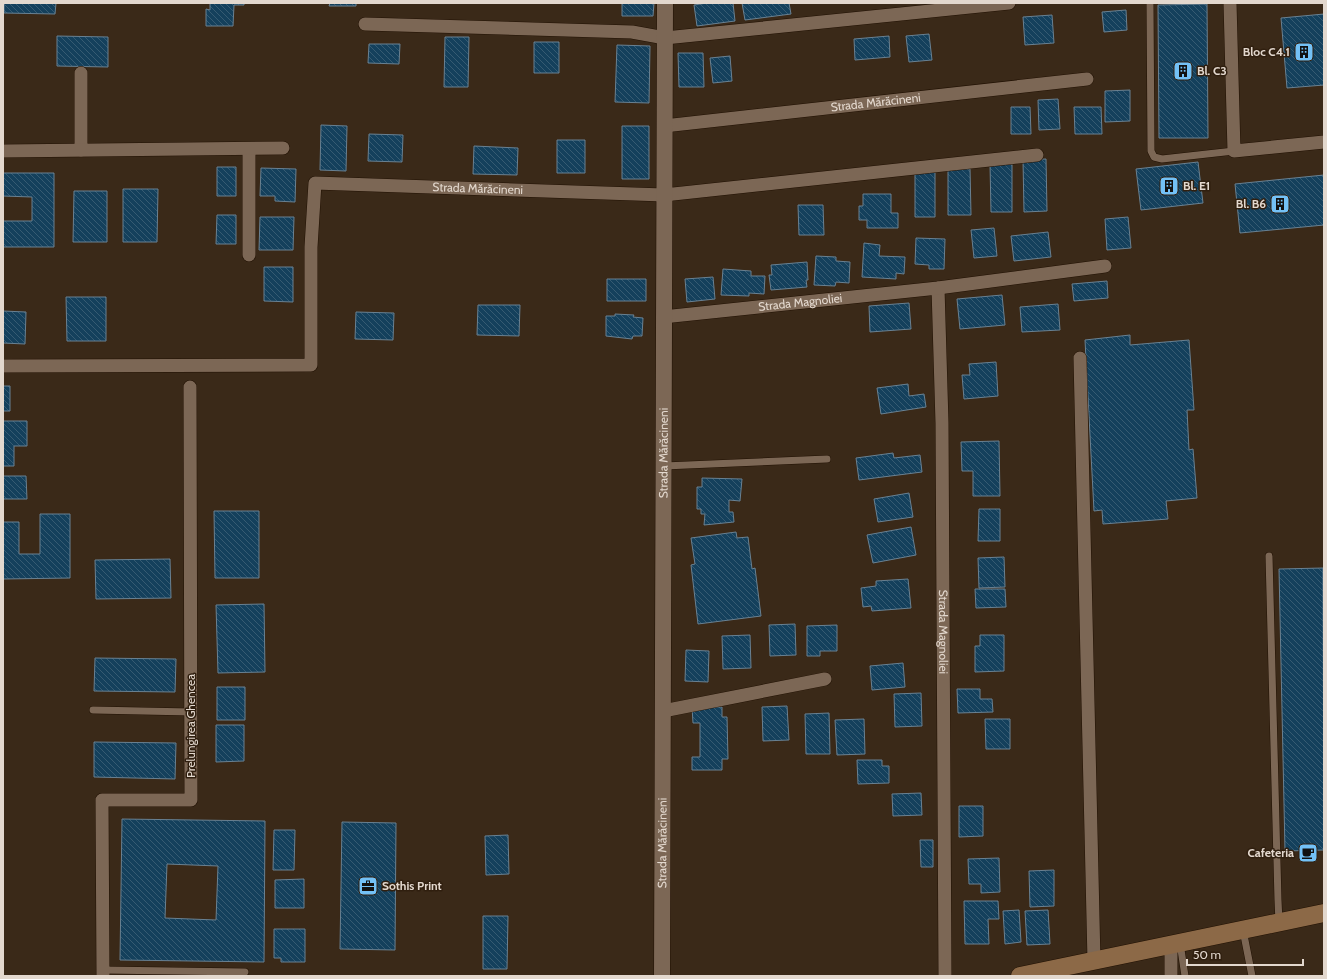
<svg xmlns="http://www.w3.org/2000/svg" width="1327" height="979" font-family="Cabin,sans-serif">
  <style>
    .building { fill: url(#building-back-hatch); stroke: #698192; fill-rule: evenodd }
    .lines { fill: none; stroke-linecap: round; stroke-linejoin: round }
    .service-casing { stroke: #211103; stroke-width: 8 }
    .minor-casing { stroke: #211103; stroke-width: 14 }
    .tertiary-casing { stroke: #211103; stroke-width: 17 }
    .secondary-casing { stroke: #211103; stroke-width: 19 }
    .service { stroke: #7c6755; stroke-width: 7 }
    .minor { stroke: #7c6755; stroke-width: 13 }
    .tertiary { stroke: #7c6755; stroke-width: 16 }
    .secondary { stroke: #8c6947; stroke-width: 18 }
    .labels { text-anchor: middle; stroke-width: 3; stroke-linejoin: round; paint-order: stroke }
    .poi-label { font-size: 12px; font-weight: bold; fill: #e3d8ce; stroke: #301f0f; text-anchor: end }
    .street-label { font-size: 12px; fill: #e3d8ce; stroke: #301f0f }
  </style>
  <defs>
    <pattern id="building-back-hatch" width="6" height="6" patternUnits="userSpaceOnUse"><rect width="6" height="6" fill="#14405c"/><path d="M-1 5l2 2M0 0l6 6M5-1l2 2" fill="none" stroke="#365b72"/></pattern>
  </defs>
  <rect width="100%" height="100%" fill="#3a2918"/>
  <!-- building -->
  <path class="building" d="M4,3H56L55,14L4,13Z
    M210,3H244V5H234L233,26H206V9L210,10Z
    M330,3H356V6H329Z
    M622,3H654L653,16H622Z
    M707,3H733L735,21L697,26L694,5Z
    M742,3H789L791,14L745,20Z
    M1207,4L1208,138H1159L1158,5Z
    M1126,10L1127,30L1104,32L1102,12Z
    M1324,14V85L1287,88L1281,18Z
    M1052,15L1054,43L1025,45L1023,17Z
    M929,34L932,60L909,62L906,36Z
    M57,36L108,37V67L57,66Z
    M889,36L890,57L855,60L854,39Z
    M445,37H469L468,87H444Z
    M534,42H559V73H534Z
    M369,44H400L399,64L368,63Z
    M617,45L650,46L649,103L615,102Z
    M678,53H703L704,87H679Z
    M730,56L732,81L713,83L710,58Z
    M1130,90V121L1105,122V91Z
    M1058,99L1060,129L1039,130L1038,100Z
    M1011,107H1030L1031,134H1011Z
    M1074,107H1101L1102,134H1075Z
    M321,125L347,126L346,171L320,170Z
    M622,126H649V179H622Z
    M369,134L403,135L402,162L368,161Z
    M557,140H585V173H557Z
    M474,146L518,148L517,175L473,174Z
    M1046,159L1047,211L1024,212L1023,160Z
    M1198,162L1203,203L1141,210L1136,169Z
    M990,164H1012V212H991Z
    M217,167H236V196H217Z
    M261,168L296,169L295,202L275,201V196H260Z
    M948,168L970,169L971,215H948Z
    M915,171H935V217H915Z
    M3,173H54V247H3V221H32V197L3,196Z
    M1324,175V225L1240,233L1235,184Z
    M123,189H158L157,242H123Z
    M74,191H107V242H73Z
    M863,194H891V213H898V228H867V220H859V206H863Z
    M798,205H823L824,235H799Z
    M217,215H236V244H216Z
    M260,217H294L293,250H259Z
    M1128,217L1131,248L1107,250L1105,219Z
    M994,228L997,256L974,258L971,230Z
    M1048,232L1051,257L1014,261L1011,236Z
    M916,238L945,239L944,269H929V265L915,264Z
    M864,243L880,245L879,256L905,257L904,274L896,273V279L862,277Z
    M816,256L836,257V261L850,262L849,283L836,282L835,286L814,285Z
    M807,262L808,280H806L807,287L771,290L769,275H772L771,265Z
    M264,267H293V302L264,301Z
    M723,269L751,271V276H765L764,294L749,293V296L721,295Z
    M713,277L715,299L687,302L685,279Z
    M607,279H646V301H607Z
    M1107,281L1108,298L1074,301L1072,284Z
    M1002,295L1005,325L960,329L957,299Z
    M66,297H106V341H67Z
    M909,303L911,329L870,332L869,306Z
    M1058,304L1060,330L1022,332L1020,307Z
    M478,305H520L519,336L477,335Z
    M3,311L26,312L25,344L3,343Z
    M356,312L394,313L393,340L355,339Z
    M615,314L634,315L633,317L643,318L642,336H633L632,339L606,336V316H615Z
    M1130,335V345L1189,340L1194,410H1187L1189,450L1193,449L1197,498L1166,501L1168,519L1103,524L1102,510L1094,511L1085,340Z
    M996,362L998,396L964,399L962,375H970L969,364Z
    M908,384L909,396L924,394L926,407L881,414L877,388Z
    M3,386H10V411H3Z
    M3,421H27V446H14V466H3Z
    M999,441L1000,496H973V471H962L961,442Z
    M893,453L894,458L920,455L922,472L859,480L856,458Z
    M3,476H26L27,499H3Z
    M702,478L742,479L740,501L729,500V512H733L734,522L704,525L705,514H701V509H697V487H702Z
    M909,493L913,517L878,522L874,499Z
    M979,509H1000V541H978Z
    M214,511H259V578H215Z
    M40,514H70V578L3,579V522H19V554H40Z
    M911,527L916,555L873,563L867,535Z
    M736,532L737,538L748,537L752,569L755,568L761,616L698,624L691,565L695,564L691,538Z
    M1004,557L1005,587L979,588L978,558Z
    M170,559L171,598L96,599L95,560Z
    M1323,568L1324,850L1285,851L1279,569Z
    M908,579L911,608L872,611L871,606L863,607L861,588L876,586V581Z
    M975,589H1005L1006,607L976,608Z
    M264,604L265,672L218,673L216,605Z
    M795,624L796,655L770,656L769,625Z
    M837,625V651H820V656H807V626Z
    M750,635L751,668L723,669L722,636Z
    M980,635H1004V671L975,672V646H980Z
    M686,650L709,651L708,682L685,681Z
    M95,658L176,659L175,692L94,691Z
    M903,663L905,687L872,690L870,666Z
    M217,687H245V720H217Z
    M957,689H980V699H992L993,712L958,713Z
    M921,693L922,726L895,727L894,694Z
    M787,706L789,740L763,741L762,707Z
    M692,707H722V717H727L728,759H722V770H692V757H700V723H693Z
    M829,713L830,754H806L805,714Z
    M864,719L865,754L837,755L835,720Z
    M985,719H1010V749H986Z
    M216,725H244V761L216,762Z
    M94,742L176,743L175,779L94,777Z
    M857,760H882V766H889V783L858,784Z
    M921,793L922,815L893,816L892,794Z
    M959,806H983V836L959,837Z
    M122,819L265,821L264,962L120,960ZM167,864L218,866L216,920L165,918Z
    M342,822L396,823L395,950L340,949Z
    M274,830H295L294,870H273Z
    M508,835L509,874L486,875L485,836Z
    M920,840H933V867H921Z
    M999,858L1000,892L981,893V884H969L968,859Z
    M1054,870V906L1030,907L1029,871Z
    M304,879V908H275V880Z
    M964,901H998L999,919H988L989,944H965Z
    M1019,910L1021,942L1005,944L1003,911Z
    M1048,910L1050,944L1027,945L1025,911Z
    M483,916H508L507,969H483Z
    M274,929H305V962H281V958H274Z"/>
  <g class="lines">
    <!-- service casing -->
    <g class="service-casing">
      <path id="service" d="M1150,3L1151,151L1154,157L1162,159L1234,151
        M664,466L827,459
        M1269,556L1278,900L1279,922
        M93,710L191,712
        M1243,930L1252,976
        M1180,943L1185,976
        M103,970L245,972"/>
    </g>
    <!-- minor casing -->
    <g class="minor-casing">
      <g id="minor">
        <path d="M1230,3L1234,151L1324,142"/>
        <path d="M365,24L632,32L665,38L1009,3"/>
        <path d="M81,73V150"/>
        <path id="s1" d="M664,126L1087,79"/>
        <path d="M249,149V255"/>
        <path d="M3,151L283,148"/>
        <path id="s2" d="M938,288L942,423L945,976"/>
        <path id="s3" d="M663,317L938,288L1105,266"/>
        <path d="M1080,358L1094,961"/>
        <path id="s4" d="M3,366L311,365V247L315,183L664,195L1037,155"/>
        <path d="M663,711L825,679"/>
        <path d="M103,976L102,800H191L190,387"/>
        <path d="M1171,976V945"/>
      </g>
    </g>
    <!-- tertiary casing -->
    <g class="tertiary-casing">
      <g id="tertiary">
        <path id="s5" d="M662,976L665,3"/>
      </g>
    </g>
    <!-- secondary casing -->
    <g class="secondary-casing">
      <path id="secondary" d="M1020,976L1324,913"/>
    </g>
    <!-- service -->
    <use href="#service" class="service"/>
    <!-- minor -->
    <use href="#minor" class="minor"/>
    <!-- tertiary -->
    <use href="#tertiary" class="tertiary"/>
    <!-- secondary -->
    <use href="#secondary" class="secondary"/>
  </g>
  <!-- icons -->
  <defs>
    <g id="building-square" transform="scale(1)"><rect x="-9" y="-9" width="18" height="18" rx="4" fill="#73c1f6" stroke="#301f0f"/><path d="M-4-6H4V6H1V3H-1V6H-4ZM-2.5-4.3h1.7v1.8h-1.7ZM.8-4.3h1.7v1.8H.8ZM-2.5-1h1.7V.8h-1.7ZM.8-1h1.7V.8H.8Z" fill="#111"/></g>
    <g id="cafe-square" transform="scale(1)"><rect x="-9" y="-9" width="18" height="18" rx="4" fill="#73c1f6" stroke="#301f0f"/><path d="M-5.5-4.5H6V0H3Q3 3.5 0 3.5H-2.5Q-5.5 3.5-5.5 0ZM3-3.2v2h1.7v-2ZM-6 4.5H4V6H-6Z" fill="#111"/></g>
    <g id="office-square" transform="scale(1)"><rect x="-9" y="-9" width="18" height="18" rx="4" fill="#73c1f6" stroke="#301f0f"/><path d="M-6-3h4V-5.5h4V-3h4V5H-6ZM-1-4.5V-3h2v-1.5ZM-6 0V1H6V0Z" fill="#111"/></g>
  </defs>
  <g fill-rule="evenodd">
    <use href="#building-square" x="1304" y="52"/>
    <use href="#building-square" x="1183" y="71"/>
    <use href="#building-square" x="1169" y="186"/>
    <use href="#building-square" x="1280" y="204"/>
    <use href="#cafe-square" x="1308" y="853"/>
    <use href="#office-square" x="368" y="886"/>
  </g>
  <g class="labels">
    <!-- poi labels -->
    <g class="poi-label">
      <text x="1290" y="56">Bloc C4.1</text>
      <text x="1197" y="75" text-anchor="start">Bl. C3</text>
      <text x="1183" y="190" text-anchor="start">Bl. E1</text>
      <text x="1266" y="208">Bl. B6</text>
      <text x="1294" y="857">Cafeteria</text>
      <text x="382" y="890" text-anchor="start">Sothis Print</text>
    </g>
    <!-- street labels -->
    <g class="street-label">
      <text dy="4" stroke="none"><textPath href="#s1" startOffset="213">Strada Mărăcineni</textPath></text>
      <text dy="4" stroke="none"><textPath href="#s4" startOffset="653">Strada Mărăcineni</textPath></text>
      <text dy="4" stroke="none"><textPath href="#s3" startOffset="138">Strada Magnoliei</textPath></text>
      <text dy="4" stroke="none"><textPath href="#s5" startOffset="523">Strada Mărăcineni</textPath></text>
      <text dy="4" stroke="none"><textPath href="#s2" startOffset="344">Strada Magnoliei</textPath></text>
      <text transform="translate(191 726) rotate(-90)" y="4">Prelungirea Ghencea</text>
      <text dy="4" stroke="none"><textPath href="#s5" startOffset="133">Strada Mărăcineni</textPath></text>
    </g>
  </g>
  <!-- border -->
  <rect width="1327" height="979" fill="none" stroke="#e3d8ce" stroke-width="8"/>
  <!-- scale -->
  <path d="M1187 959v6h116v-6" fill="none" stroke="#e3d8ce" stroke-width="2"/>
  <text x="1193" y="959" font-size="12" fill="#e3d8ce" stroke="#301f0f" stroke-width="3" paint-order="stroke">50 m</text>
</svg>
